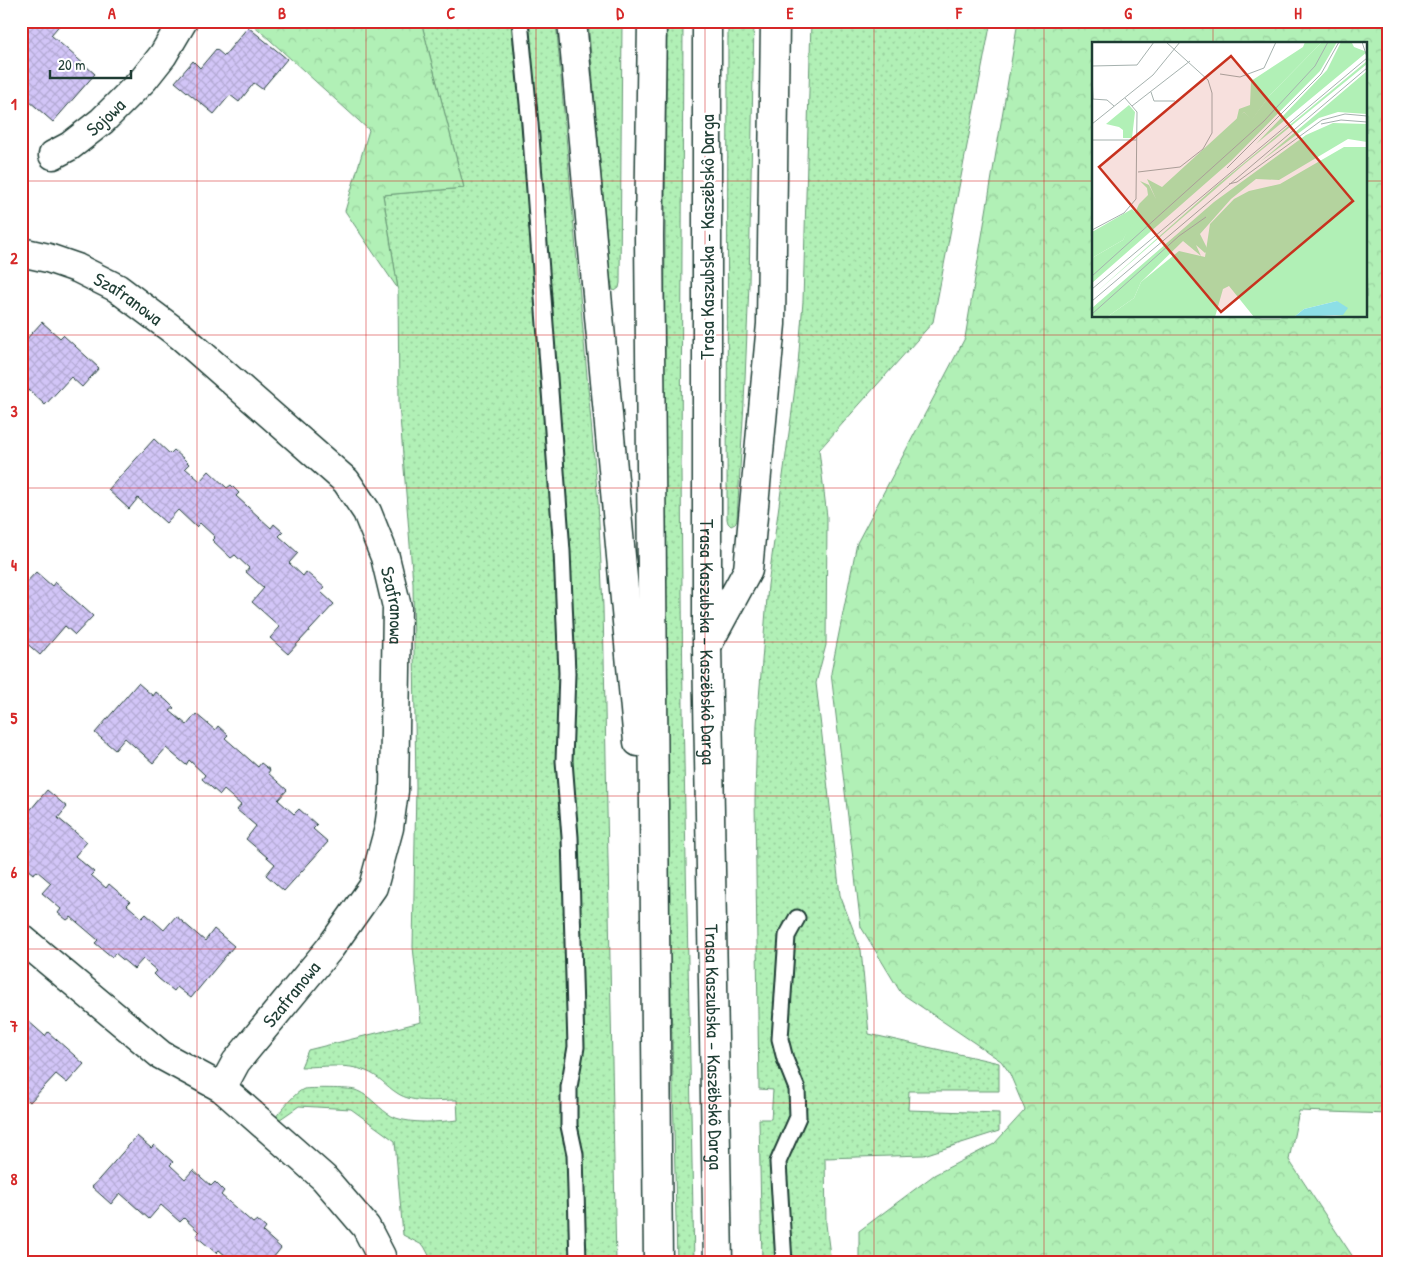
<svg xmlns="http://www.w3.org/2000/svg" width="1410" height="1284" font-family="'Patrick Hand',sans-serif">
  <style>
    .grass { fill: url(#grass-dots); stroke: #689675 }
    .forest { fill: url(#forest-crowns); stroke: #689675; fill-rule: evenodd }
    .building { fill: url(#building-cross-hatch); stroke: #1f3d34 }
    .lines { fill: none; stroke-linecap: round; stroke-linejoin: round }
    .lane-casing { stroke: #1f3d34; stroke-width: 19 }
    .street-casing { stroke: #1f3d34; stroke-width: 31 }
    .highway-casing { stroke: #1f3d34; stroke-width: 31 }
    .lane { stroke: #fff; stroke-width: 15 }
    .street { stroke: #fff; stroke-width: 28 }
    .highway { stroke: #fff; stroke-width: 28 }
    .grid { fill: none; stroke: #d62828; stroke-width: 1; stroke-opacity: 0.55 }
    .labels { text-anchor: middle; stroke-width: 5; stroke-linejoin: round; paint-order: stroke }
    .street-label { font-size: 19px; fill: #1f3d34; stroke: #fff }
    .inset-road { fill: none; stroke: #a5b1ae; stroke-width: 1 }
    .view { fill: #c8321e; fill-opacity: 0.15; stroke: #c8321e; stroke-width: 2.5 }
    .inset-edge { fill: none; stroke: #1f3d34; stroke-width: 2.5 }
    .neatline { fill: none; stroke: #d62828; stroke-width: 2 }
    .grid-label { font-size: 16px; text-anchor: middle; font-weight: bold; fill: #d62828 }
  </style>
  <defs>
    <pattern id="grass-dots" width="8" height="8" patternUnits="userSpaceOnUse" patternTransform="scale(1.25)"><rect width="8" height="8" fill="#b1f0b6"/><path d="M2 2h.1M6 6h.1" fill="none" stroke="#98cf9d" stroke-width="1.8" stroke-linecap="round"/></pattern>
    <pattern id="forest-crowns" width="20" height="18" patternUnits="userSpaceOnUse" patternTransform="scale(1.25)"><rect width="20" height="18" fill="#b1f0b6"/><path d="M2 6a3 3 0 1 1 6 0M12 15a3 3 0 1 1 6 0" fill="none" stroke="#98cf9d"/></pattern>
    <pattern id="building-cross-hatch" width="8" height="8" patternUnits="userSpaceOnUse" patternTransform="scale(1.25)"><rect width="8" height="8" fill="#d2c5f7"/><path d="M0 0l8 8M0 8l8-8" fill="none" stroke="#b4aad4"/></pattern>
  </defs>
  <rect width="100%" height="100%" fill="#fff"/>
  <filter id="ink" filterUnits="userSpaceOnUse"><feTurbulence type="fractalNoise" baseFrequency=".02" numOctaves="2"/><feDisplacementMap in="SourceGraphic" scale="10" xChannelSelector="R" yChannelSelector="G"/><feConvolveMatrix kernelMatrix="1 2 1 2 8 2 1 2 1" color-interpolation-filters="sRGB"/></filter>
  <g filter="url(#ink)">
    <!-- grass -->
    <path class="grass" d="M421,21H556L598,502L603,607L616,1263H433L424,1246L403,1235L395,1141L351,1109L299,1106L276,1122L274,1119C281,1111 295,1092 304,1089C309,1088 349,1088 355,1090C358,1091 362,1093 365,1095C376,1102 383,1113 396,1118C413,1124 439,1122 458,1120L457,1100C438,1100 413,1104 397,1093C386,1086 379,1076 366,1071C347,1063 322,1067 301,1067L308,1050L421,1022L413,947L416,786L413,583L399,404L398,289L383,195L464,188Z
      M588,21H622L620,283L619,288L615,291L613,290L610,277Z
      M667,21H683L681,470L683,711L694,1263H677C673,1078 668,893 666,708C664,479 664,250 667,21Z
      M728,21H754L749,284L744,403L737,519L735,524L731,526L728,523L727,519Z
      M811,21H991L933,322L819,450L827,517L826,645L816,683L840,895L861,950L869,1034L999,1063V1091H909L908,1110L999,1113V1131L924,1155L825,1158L826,1224L831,1263H762L759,1119H771L773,1090L759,1089L755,800L757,724L768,585L792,411L798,364L803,301Z"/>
    <!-- forest -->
    <path class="forest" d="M249,21H421L464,188L383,195L398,289L345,211L369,130Z
      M1018,21H1389V1114L1299,1111L1289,1160L1357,1263H859V1231L934,1175L994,1144L1025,1110L1009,1072L1001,1061L901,993L861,927L831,673L857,543L965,338ZM1094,44H1366V316H1094Z"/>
    <!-- building -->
    <path class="building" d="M21,21H63L51,35L95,74L53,122L21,94Z
      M248,27L287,59L262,89L254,83L239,102L230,95L214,114L175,82L193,61L200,68L216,49L224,56Z
      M42,322L60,338L63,335L99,368L82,387L71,377L45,405L29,390L21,398V342L23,343Z
      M154,439L170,454L174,450L184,459L189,464L185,468L200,481L209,471L227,488L231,485L239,493L236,496L271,528L274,524L283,532L279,536L298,553L289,563L303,576L306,572L325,588L321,592L334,604L288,654L270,638L280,627L252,602L264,588L246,572L249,568L235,555L231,558L212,540L215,537L200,523L196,527L178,510L166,523L138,498L129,509L108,490Z
      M36,572L52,586L55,582L93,616L75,635L65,626L40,655L24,641L21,645V588Z
      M138,683L153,696L156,692L167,701L174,708L170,711L187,725L196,714L215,730L218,726L228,735L225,738L258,767L261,763L270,770L268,773L287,790L278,800L294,814L299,809L317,825L313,829L328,842L284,891L266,875L275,864L246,839L256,826L237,810L241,805L224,790L220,795L202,779L205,775L189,760L186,765L166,748L153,763L125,738L115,750L95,733Z
      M47,790L67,807L58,818L87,842L75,856L94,872L91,875L106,888L109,884L130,902L127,905L142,918L146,914L164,930L176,916L205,941L214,929L234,946L191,998L177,987L174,991L159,979L154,974L157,971L143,959L134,969L115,953L112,957L95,943L98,940L71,917L67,920L58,913L61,909L42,893L51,883L37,871L33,874L21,864V821Z
      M27,1020L45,1036L48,1032L84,1064L67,1083L56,1074L30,1102L21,1094V1027Z
      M137,1136L151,1148L154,1145L173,1162L170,1165L185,1179L193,1170L211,1186L215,1182L224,1191L221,1195L253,1223L257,1220L266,1228L263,1232L281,1248L273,1258L278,1263H234L219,1250L216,1253L196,1236L199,1232L184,1218L180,1222L161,1205L149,1219L120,1193L111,1204L92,1187Z"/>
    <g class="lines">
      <!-- lane casing -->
      <g class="lane-casing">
        <path id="lane" d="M520,21L530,124L562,551L567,673L564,761L570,837L576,1047L569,1087V1126L575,1154L578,1263
          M784,1263L778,1162L798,1117L797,1089L785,1059L780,1039L787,936L797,918"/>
      </g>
      <!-- street casing -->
      <g class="street-casing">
        <g id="street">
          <path id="s1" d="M53,155L70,146L102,121L144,79L163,55L183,21"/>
          <path id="s2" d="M21,252L48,258L77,268L117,288L181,336L346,481L367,512L385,557L397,607L394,791L389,828L373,887L330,948L236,1062L222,1088"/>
          <path d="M21,938L161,1055L222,1088L324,1178L366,1227L381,1256L382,1263"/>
        </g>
      </g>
      <!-- highway casing -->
      <g class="highway-casing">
        <g id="highway">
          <path d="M572,21L638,742"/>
          <path d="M652,21L649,236L658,1263"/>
          <path id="s3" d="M707,21V645L718,1263"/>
          <path d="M709,642L748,570L771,324L775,21"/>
        </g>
      </g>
      <!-- lane -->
      <use href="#lane" class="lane"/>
      <!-- street -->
      <use href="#street" class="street"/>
      <!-- highway -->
      <use href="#highway" class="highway"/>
    </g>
  </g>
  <!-- grid -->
  <path class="grid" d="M197,21V1263M366,21V1263M536,21V1263M705,21V1263M874,21V1263M1044,21V1263M1213,21V44M21,181H1094M1366,181H1389M1213,316V1263M21,335H1389M21,488H1389M21,642H1389M21,796H1389M21,949H1389M21,1103H1389"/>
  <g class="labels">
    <!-- street labels -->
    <g class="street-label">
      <text dy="7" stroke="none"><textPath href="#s1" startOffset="65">Sojowa</textPath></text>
      <text transform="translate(707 237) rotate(-90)" y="7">Trasa Kaszubska – Kaszëbskô Darga</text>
      <text dy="7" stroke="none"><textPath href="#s2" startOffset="118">Szafranowa</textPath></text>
      <text dy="7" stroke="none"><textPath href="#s2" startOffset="538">Szafranowa</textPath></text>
      <text dy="7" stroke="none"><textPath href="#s3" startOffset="621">Trasa Kaszubska – Kaszëbskô Darga</textPath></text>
      <text transform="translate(291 994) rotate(-51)" y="7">Szafranowa</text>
      <text dy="7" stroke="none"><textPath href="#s3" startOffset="1026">Trasa Kaszubska – Kaszëbskô Darga</textPath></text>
    </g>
  </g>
  <!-- overview -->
  <g transform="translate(1092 42)">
    <rect width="275" height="275" fill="#fff"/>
    <path d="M230,0H245L228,29L139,119L0,241V216L31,198L47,162L56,153L55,146L48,139L57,143L64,157L55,137L70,145L152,70L160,77L178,53ZM249,0H265L260,1L262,5L275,10L164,102L235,28ZM275,19V22L150,124L0,254L124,144ZM275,29V72L246,70L227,76L168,120ZM37,63L43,70L40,96H31V88L27,85L14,82ZM241,81L275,82V100L256,97L187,138L164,137L139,157L108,192L116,208L113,211L104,203L109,214L91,199L49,240L42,256L15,275H0V266L122,160L214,93Z" fill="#b1f0b6"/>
    <path d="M213,0H230L178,53L160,78L152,70L144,80L147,67L158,63L159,39L211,5ZM252,105H275V275H233L251,273L245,259L212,267L202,275H162L137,244L131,247L123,275H15L42,256L49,240L87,209L113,215L118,182L142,157L157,149L188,142ZM40,167L45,172L31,198L0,216V190Z" fill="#b1f0b6"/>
    <path d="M245,259L256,266L251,273L202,275L212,267Z" fill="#8ddfe6"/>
    <path class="inset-road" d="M270,0L275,15M0,24L45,23L62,0M0,31L1,57M128,32L148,35L172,26L184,0M59,50L62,59H83M0,57L15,58L22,64M40,64L98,19M0,82L61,33L88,0M229,82L249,78L275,80M0,98H44M135,126L229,32L247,0M46,130L88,125L111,107L120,91V51L116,38L74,0M137,142L145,140L230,78L253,72L275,74M0,188L32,171L44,157L45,70L33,56M0,234L172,79L223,24L236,0M0,247L275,16M0,259L275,26M0,272L87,194L114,175"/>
    <path class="view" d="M139,14L261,159L129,270L7,125Z"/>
    <rect width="275" height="275" class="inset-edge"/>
  </g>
  <!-- margin -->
  <rect width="1410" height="1284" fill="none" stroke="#fff" stroke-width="55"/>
  <!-- scale -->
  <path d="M50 70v8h81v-8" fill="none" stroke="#1f3d34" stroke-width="2.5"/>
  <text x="58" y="70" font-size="15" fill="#1f3d34" stroke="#ffffff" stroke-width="4" paint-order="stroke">20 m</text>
  <rect x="28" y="28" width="1354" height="1228" class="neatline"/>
  <g class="grid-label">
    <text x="112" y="19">A</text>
    <text x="282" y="19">B</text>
    <text x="451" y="19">C</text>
    <text x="620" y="19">D</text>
    <text x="790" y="19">E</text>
    <text x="959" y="19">F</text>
    <text x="1128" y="19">G</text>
    <text x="1298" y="19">H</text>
    <text x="14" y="110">1</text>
    <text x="14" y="264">2</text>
    <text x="14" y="417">3</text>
    <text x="14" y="571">4</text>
    <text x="14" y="724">5</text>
    <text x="14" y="878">6</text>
    <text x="14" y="1032">7</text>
    <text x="14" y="1185">8</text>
  </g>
</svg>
